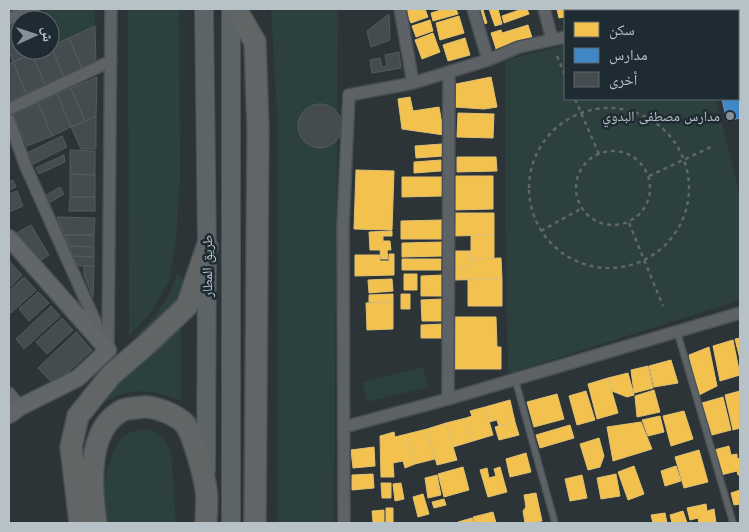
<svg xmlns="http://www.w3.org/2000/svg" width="749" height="532" font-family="Jost,'Noto Naskh Arabic',sans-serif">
<rect width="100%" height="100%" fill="#2c3438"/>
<!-- green -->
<path fill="#2c403d" d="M 51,9 L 95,9 L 95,26 L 51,46 L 50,20 L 39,20 L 37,15 Z
M 128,9 L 179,9 L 180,178 L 176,241 L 169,282 L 151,312 L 129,336 Z
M 271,9 L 338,9 L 334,523 L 278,523 L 278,128 Z
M 565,45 L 565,99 L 716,99 L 740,197 L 740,300 L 508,374 L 505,202 L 505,60 Z
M 177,274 L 184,281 L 185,292 L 180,304 L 138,339 L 136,336 C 155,317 169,301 177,274 Z
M 181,319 L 181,401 C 149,388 129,387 99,405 L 113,386 Z
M 423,367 L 428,387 L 367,402 L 362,382 Z
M 148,429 C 160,434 165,439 171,450 L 176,523 L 108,523 C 107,515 104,505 104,496 C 104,479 111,446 126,435 C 133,430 140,430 148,429 Z"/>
<!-- homes -->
<path fill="#f2c14e" stroke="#e0c173" d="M 414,9 L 425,9 L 428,17 L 411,23 L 406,11 Z
M 444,9 L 456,9 L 458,14 L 433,21 L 431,13 Z
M 489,9 L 498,9 L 502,24 L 495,26 Z
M 522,9 L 527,9 L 529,14 L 504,23 L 502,16 Z
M 557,9 L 567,9 L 568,11 L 565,11 L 565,17 L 559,18 Z
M 613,9 L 647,9 L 648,11 L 613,11 Z
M 483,10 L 487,23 L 481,25 L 477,12 Z
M 459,16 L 464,33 L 440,40 L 436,23 Z
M 430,20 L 433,31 L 416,37 L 412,26 Z
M 528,25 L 533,41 L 497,52 L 491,33 L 501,30 L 502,33 Z
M 433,33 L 440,52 L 422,59 L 415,40 Z
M 465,38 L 470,55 L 448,61 L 443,45 Z
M 491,77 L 497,107 L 484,109 L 454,107 L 456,84 Z
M 410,97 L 413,111 L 439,107 L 444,135 L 402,129 L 398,99 Z
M 458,113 L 494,114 L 493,138 L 457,137 Z
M 442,144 L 443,156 L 416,158 L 415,146 Z
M 457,157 L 496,157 L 497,171 L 457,172 Z
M 441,160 L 441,171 L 414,173 L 414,162 Z
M 356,170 L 394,171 L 392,230 L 354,229 Z
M 452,176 L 493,176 L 493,209 L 453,210 Z
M 402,177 L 442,177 L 442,196 L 402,197 Z
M 453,213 L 494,213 L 494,235 L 453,236 Z
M 442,220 L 443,239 L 401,239 L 401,221 Z
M 392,231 L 392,236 L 383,236 L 383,241 L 390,241 L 391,250 L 387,250 L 388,259 L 381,259 L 380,250 L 370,250 L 369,232 Z
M 494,235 L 494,258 L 471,259 L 471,236 Z
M 443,242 L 443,256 L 402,257 L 402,243 Z
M 453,251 L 471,251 L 471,267 L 453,267 Z
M 389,254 L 394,254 L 394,275 L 355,276 L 355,255 L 380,255 L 380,261 L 389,261 Z
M 501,258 L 502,279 L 454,280 L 453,267 L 471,267 L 471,259 Z
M 402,259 L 441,259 L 441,270 L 402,270 Z
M 404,274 L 417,274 L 417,290 L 404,290 Z
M 443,275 L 443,296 L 421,296 L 421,276 Z
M 392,279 L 393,291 L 369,293 L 368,280 Z
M 468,279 L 502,279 L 502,306 L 468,306 Z
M 393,294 L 393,302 L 369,302 L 369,295 Z
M 401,294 L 410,294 L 410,309 L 401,309 Z
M 443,299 L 443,321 L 422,321 L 421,300 Z
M 393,302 L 393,329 L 367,330 L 366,303 Z
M 453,317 L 496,317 L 497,347 L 501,347 L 501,369 L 454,369 Z
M 444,324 L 444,338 L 421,338 L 421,325 Z
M 740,338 L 740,359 L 735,339 Z
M 733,340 L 740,375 L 720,381 L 713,346 Z
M 709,347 L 717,386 L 697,396 L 689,355 Z
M 671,360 L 678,383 L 654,387 L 649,366 Z
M 648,366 L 653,388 L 634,393 L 631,370 Z
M 628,373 L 634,395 L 627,397 L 612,391 L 608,378 Z
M 608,378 L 618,413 L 597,419 L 588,384 Z
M 654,390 L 660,412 L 637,417 L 635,396 Z
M 586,391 L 595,420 L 577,425 L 569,396 Z
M 740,391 L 740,428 L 733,430 L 725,395 Z
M 557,394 L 564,419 L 534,427 L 527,402 Z
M 723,397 L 731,430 L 712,435 L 702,403 Z
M 510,400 L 515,422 L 499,427 L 497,420 L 489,422 L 485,407 Z
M 485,407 L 493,435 L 473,441 L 466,418 L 472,416 L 470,411 Z
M 684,411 L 693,439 L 671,446 L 663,416 Z
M 660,416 L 664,432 L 648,436 L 642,420 Z
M 466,418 L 473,441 L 453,447 L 446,423 Z
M 515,422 L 519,435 L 499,440 L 495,427 Z
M 641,422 L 652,449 L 613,461 L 607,427 Z
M 446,423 L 457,460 L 437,465 L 427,429 Z
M 570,425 L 574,438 L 540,448 L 536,435 Z
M 427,429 L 435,459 L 415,464 L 407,434 Z
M 394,432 L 395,437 L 407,434 L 415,464 L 405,468 L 403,461 L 393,463 L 394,477 L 381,477 L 380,436 Z
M 599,438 L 604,456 L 600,467 L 588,470 L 580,444 Z
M 729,446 L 731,455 L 737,454 L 737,458 L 740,459 L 740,475 L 738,475 L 737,471 L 721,475 L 714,450 Z
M 374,447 L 375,466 L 353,468 L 351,450 Z
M 699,450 L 708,482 L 684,488 L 675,457 Z
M 526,453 L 531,472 L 510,477 L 506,459 Z
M 634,466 L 644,494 L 628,500 L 618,472 Z
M 676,466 L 681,481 L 665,486 L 661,471 Z
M 463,467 L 469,490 L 444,497 L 438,474 Z
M 500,467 L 507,492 L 488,497 L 480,470 L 487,468 L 489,478 L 496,476 L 494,469 Z
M 373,474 L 374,488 L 352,490 L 352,475 Z
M 616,474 L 620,496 L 601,499 L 597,478 Z
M 437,475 L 441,495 L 428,498 L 425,478 Z
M 582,475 L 587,498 L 570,501 L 565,479 Z
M 381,483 L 391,483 L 391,498 L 382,498 Z
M 401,483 L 404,499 L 395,501 L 393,484 Z
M 740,490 L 740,504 L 734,505 L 731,493 Z
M 536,493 L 542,521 L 525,523 L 523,511 L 526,507 L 524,495 Z
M 423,494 L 429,514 L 418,517 L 413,497 Z
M 444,499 L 446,505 L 434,508 L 432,502 Z
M 706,504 L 707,511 L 714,509 L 716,523 L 699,523 L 698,518 L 690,520 L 687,508 Z
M 386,508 L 393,508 L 393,523 L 386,523 Z
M 384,510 L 384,522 L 373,522 L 372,511 Z
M 683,511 L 687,523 L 672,523 L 670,515 Z
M 493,512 L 496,523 L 475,523 L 473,517 Z
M 665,513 L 667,523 L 653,523 L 651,515 Z
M 472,518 L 474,523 L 458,523 L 458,522 Z"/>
<!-- schools -->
<path fill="#3f88c5" stroke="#6399c6" d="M 740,30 L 740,47 L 738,48 L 738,31 Z
M 738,72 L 740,83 L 740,118 L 727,121 L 722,99 L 738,99 Z"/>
<!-- building -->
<path fill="#454c4f" stroke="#545b5f" d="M 389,14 L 390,40 L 371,47 L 367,31 Z
M 19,23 L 20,26 L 20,50 L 30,50 L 32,54 L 13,62 L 9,51 L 9,27 Z
M 95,26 L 96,63 L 82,68 L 69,38 Z
M 69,38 L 82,68 L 64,77 L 51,46 Z
M 51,46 L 64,77 L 45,85 L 32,54 L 41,50 L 50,50 Z
M 399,52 L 401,68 L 372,73 L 370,60 L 380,58 L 382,67 L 387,66 L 385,55 Z
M 32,54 L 45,85 L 26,93 L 13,62 Z
M 13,62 L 26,93 L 9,101 L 9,64 Z
M 97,77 L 96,116 L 85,121 L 71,88 Z
M 71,88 L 85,121 L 71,127 L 57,94 Z
M 57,94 L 71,127 L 52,136 L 38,103 Z
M 38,103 L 52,136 L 27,146 L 13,114 Z
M298 126a22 22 0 1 1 44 0a22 22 0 1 1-44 0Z
M 96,116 L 96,149 L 81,149 L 71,127 Z
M 62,136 L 67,147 L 29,166 L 27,153 Z
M 70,150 L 95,151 L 95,175 L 70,174 Z
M 64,155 L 65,162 L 39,174 L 36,168 Z
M 70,174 L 95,175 L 95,197 L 70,197 Z
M 13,180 L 16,187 L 9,190 L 9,182 Z
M 60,187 L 64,194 L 49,203 L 45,196 Z
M 17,191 L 23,206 L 9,212 L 9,194 Z
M 70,197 L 95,197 L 95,211 L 69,211 Z
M 57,217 L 95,218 L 94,235 L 64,235 Z
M 31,225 L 49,255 L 33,265 L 15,234 Z
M 64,235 L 94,235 L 94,247 L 69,246 Z
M 69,246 L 94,247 L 94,257 L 73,256 Z
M 73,256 L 94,257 L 94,266 L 76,266 Z
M 9,261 L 22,275 L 9,288 Z
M 84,266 L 94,266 L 93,297 L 84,275 Z
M 24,277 L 36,290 L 11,313 L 9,310 L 9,291 Z
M 38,292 L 49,303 L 29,321 L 19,309 Z
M 51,306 L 60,316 L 24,349 L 16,339 Z
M 62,318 L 73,330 L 47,354 L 36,342 Z
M 76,332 L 92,350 L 54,385 L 38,368 Z"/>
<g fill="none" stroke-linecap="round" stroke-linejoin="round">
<!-- lane casing -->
<g stroke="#4a4f53" stroke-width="8">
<path id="lane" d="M 677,331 L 733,523
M 515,379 L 555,523"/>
</g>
<!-- street casing -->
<g stroke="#4a4f53" stroke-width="14">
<path id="street" d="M 400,9 L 413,83
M 473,9 L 488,60
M 544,9 L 552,39
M 607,9 L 608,11
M 674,11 L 683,9
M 9,19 L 33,9
M 9,109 L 111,61
M 9,120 L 26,167 L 103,339
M 108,350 L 111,9
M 9,393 L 20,407
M 448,399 L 449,72
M 344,427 L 448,399 L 740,313
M 344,523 L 343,225 L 349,95 L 413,83 L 488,60 L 519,47 L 565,37"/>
</g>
<!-- secondary casing -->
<g stroke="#4a4f53" stroke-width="19">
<path id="secondary" d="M 9,238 L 108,350 L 78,378 L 20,407 L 9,415"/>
</g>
<!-- primary casing -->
<g stroke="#495055" stroke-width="20">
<path id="primary" d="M 204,9 L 207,247 L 206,471
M 231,523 L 231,9"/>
</g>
<!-- highway casing -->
<g stroke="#484f53" stroke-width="24">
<path id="highway" d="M 236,9 L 255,42 L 258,130 L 255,523
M 80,523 L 71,447 L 78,416 L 111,375 L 147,344 L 187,306 L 207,247
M 96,523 C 91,489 86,431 121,411 C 126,408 137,408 143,407 C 155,406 177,415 185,424 C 193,434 204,475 206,489 C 208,500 206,512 206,523"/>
</g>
<!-- path -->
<path stroke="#60666a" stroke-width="2.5" stroke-dasharray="4 4" stroke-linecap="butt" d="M 557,56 L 565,75
M 575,99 L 599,154
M529 188a80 80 0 1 1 160 0a80 80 0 1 1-160 0Z
M576 188a37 37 0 1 1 74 0a37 37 0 1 1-74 0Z
M 649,176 L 713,146
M 629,223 L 663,306
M 541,231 L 582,208"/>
<!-- lane -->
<use href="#lane" stroke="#5c6266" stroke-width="5.5"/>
<!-- street -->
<use href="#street" stroke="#5c6266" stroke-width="11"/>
<!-- secondary -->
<use href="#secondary" stroke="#60666a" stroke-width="16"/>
<!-- primary -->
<use href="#primary" stroke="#5d6468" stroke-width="18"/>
<!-- highway -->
<use href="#highway" stroke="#616566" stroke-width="21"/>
</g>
<!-- markers -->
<circle fill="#869096" stroke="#1f2b32" stroke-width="2" cx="730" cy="116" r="5"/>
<g text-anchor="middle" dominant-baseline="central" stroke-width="5" stroke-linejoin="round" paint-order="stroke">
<!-- poi labels -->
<g font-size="14" fill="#b7c1c8" stroke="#1f2b32" text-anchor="end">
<text x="720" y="116">مدارس مصطفى البدوي</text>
</g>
<!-- street labels -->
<g font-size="14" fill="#b7c1c8" stroke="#1f2b32">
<text transform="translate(207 266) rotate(-90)">طريق المطار</text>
</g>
</g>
<!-- border -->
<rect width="749" height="532" fill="none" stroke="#b7c1c8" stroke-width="20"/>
<!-- legend -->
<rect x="564" y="10" width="175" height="90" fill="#1f2b32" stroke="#5c676e"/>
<rect x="574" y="22" width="25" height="15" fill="#f2c14e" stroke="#5c676e"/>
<text x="609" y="35" font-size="15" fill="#b7c1c8">سكن</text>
<rect x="574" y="48" width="25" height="15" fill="#3f88c5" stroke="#5c676e"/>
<text x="609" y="60" font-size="15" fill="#b7c1c8">مدارس</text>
<rect x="574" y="72" width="25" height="15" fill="#454c4f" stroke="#5c676e"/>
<text x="609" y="85" font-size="15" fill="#b7c1c8">أخرى</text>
<!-- north arrow -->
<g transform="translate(35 35) rotate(87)"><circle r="24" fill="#1f2b32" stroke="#5c676e"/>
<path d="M0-4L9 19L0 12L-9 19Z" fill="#869096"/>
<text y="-8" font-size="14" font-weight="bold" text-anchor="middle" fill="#b7c1c8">ش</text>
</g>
</svg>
